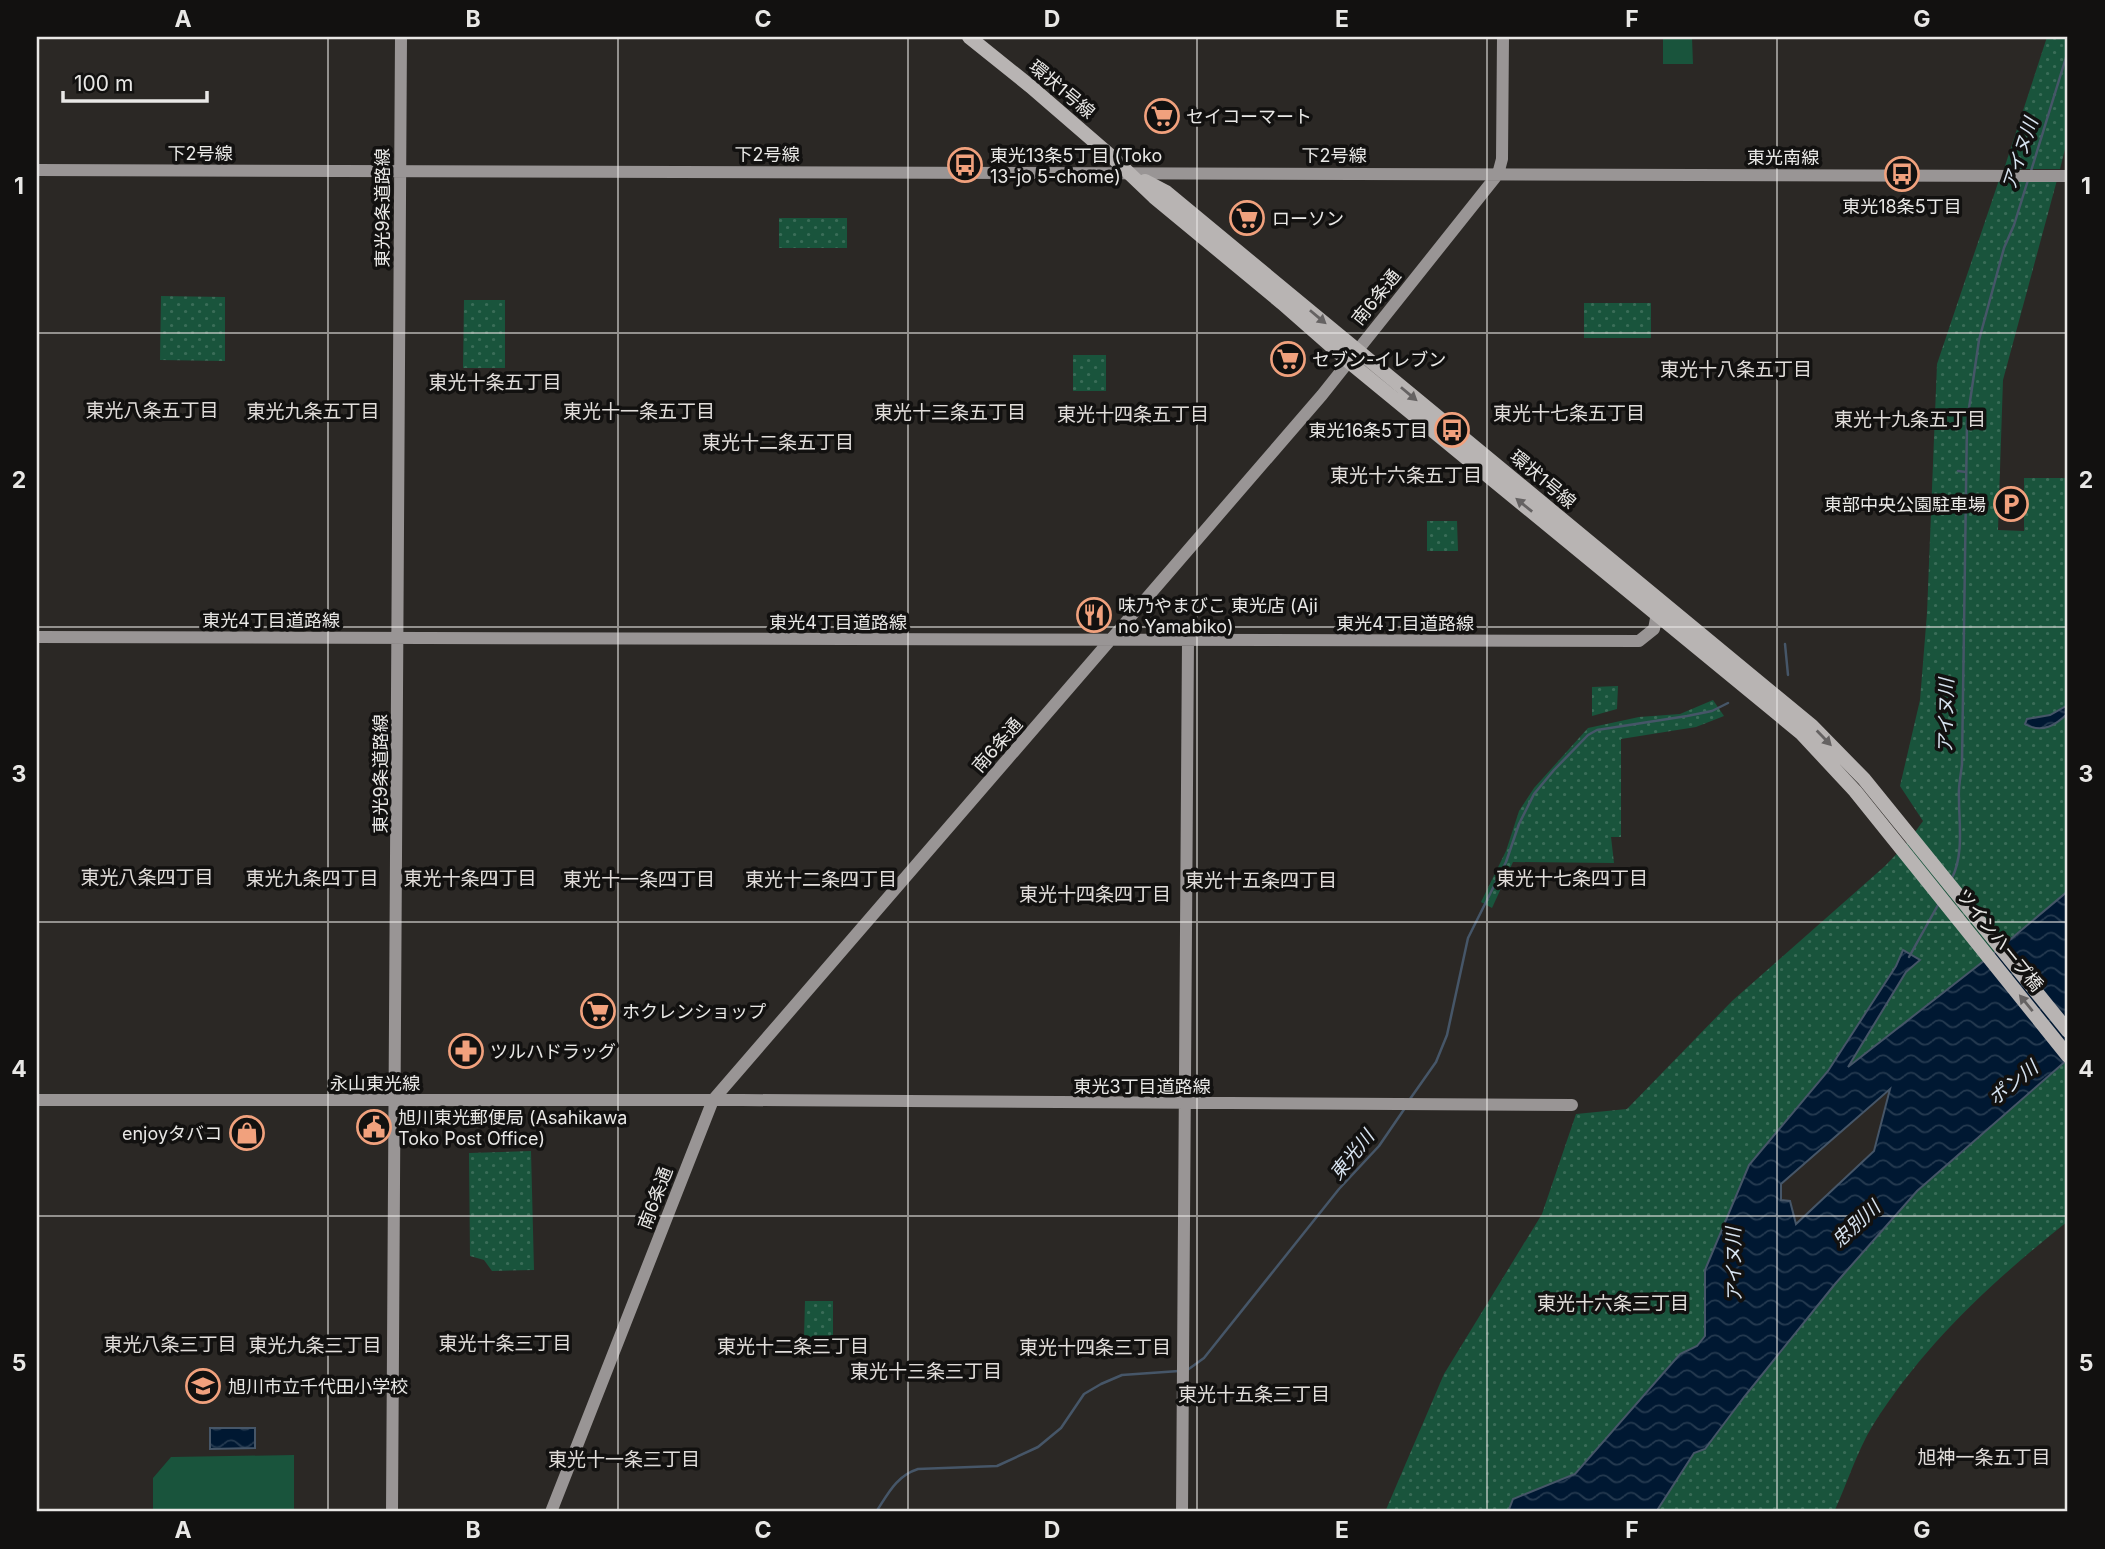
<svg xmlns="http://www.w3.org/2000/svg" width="2105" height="1549" font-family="Inter,'Noto Sans JP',sans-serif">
<defs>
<pattern id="grass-dots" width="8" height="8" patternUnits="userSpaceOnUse" patternTransform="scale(1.75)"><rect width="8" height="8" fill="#19543c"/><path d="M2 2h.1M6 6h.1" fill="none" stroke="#3a6d58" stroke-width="1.8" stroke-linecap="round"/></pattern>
<pattern id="water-waves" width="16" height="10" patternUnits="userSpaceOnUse" patternTransform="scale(1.75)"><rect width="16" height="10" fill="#001832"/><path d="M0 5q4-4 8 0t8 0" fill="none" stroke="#253a50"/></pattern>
</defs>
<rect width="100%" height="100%" fill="#2b2825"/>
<!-- grass -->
<path fill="url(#grass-dots)" d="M 2047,37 L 2068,37 L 2068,137 L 2060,169 L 2004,169 Z
M 1999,180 L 2057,180 L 2003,380 L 1998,530 L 2024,531 L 2024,478 L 2068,478 L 2068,891 L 1994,953 L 1846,1068 L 1828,1072 L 1749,1165 L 1705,1270 L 1705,1336 L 1697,1346 L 1680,1354 L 1575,1474 L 1513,1499 L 1508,1512 L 1385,1512 L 1444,1374 L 1542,1214 L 1576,1114 L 1627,1109 L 1732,1001 L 1885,866 L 1907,843 L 1923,821 L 1900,786 L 1920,700 L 1927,613 L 1937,364 Z
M 779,218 L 847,218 L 847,248 L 779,248 Z
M 161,296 L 225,297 L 225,361 L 160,360 Z
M 464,300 L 505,300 L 505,368 L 463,368 Z
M 1584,303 L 1651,303 L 1651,338 L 1584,338 Z
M 1073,355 L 1106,355 L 1106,391 L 1073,391 Z
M 1427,521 L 1457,521 L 1458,551 L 1427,551 Z
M 1618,686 L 1617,709 L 1592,716 L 1592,687 Z
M 1713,700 L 1724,716 L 1696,727 L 1621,739 L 1621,837 L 1611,837 L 1614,863 L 1513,862 L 1492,908 L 1481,902 L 1506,851 L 1519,811 L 1534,788 L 1588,728 L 1639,717 L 1680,714 Z
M 2068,1059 L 2068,1221 C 1993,1281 1925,1343 1873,1425 C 1857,1451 1847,1484 1834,1512 L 1656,1512 L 1694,1453 L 1705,1449 L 1744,1397 L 1835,1284 L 1917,1191 Z
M 531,1151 L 534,1270 L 492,1271 L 484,1260 L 470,1256 L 469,1153 Z
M 805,1301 L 833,1301 L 833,1340 L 808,1343 L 804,1337 Z"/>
<!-- pitch -->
<path fill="#19543c" d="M 1663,37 L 1692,37 L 1693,64 L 1663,64 Z
M 294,1455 L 294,1512 L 153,1512 L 153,1478 L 171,1457 Z"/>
<!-- water -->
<path fill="url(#water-waves)" stroke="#465668" stroke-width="2" fill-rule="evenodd" d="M 2068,705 L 2068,713 C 2056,725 2042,734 2025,724 L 2027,719 L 2050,715 Z
M 2068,891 L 2068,1059 L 1917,1191 L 1835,1284 L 1744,1397 L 1705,1449 L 1694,1453 L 1656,1512 L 1508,1512 L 1513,1499 L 1575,1474 L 1680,1354 L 1697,1346 L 1705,1336 L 1705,1270 L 1749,1165 L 1828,1071 L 1896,966 L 1903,950 L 1920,960 L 1906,972 L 1848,1067 L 1994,953 ZM 1890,1089 L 1874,1151 L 1796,1224 L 1790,1201 L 1781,1200 L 1781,1184 Z
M 210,1428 L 255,1428 L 255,1448 L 210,1449 Z"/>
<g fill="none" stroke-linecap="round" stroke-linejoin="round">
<!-- stream -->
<path stroke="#465668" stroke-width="2.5" d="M 2031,171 L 2068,51
M 1958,471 L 1966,472
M 1785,644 L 1788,675
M 1952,878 C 1964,854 1959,824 1959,798 C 1958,787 1961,775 1962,764 L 1967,422 L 1979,340 L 2004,248 L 2014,225 L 2028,180
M 1909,957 L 1938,905
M 1410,1099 L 1436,1062 L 1447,1035 L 1468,938 L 1506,862 L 1519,824 L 1534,794 L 1554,770 L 1588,735 L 1597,730 L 1687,716 L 1712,711 L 1728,703
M 1186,1371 L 1204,1358 L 1339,1189 L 1379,1146 L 1405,1108
M 876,1512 C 888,1494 896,1476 918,1469 L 997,1466 L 1038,1447 L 1061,1428 L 1084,1394 L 1101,1384 L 1122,1375 L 1179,1371"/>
<!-- secondary -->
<path stroke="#999595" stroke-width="12" d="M 37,170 L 2068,176
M 37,637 L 1639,641 L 1654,629 L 1657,613
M 37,1100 L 742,1100 L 1572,1105
M 392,1512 L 401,37
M 551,1512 L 713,1100 L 1322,395 L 1498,174 L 1502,159 L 1503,37
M 1182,1512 L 1188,640"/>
<!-- primary -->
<path stroke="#b8b4b3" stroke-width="14" d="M 969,37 L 1030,86 L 1111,156 L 1154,197 L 1282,303 L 1348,361 L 1801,733 L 1855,791 L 2068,1056
M 1145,181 L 1166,192 L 1812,726 L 1864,779 L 2068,1031"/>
</g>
<!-- one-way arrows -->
<defs><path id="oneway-solid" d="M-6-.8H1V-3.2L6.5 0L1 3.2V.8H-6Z" transform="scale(1.75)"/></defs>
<g fill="#656262">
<use href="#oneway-solid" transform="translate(1318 317) rotate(40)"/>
<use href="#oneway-solid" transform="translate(1409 394) rotate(40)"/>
<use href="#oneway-solid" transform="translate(1524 505) rotate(-141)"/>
<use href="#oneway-solid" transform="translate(1824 738) rotate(46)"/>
<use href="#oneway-solid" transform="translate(2026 1003) rotate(-129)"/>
</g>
<!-- grid -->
<path fill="none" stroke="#e9e8e6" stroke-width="2" stroke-opacity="0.55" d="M 328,37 L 328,1512M 618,37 L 618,1512M 908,37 L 908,1512M 1197,37 L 1197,1512M 1487,37 L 1487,1512M 1777,37 L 1777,1512M 37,333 L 2068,333M 37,627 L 2068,627M 37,922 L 2068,922M 37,1216 L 2068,1216"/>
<!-- icons -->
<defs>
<g id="supermarket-ring" transform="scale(1.75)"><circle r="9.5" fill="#121110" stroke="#f1a17d" stroke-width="1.5"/><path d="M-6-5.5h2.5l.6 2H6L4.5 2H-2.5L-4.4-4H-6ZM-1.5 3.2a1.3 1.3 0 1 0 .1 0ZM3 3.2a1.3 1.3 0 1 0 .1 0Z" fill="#f1a17d"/></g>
<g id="bus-ring" transform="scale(1.75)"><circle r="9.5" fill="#121110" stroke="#f1a17d" stroke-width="1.5"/><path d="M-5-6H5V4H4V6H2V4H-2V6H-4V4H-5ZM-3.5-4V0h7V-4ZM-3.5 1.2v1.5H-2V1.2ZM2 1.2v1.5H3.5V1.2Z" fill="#f1a17d"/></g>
<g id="parking-ring" transform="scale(1.75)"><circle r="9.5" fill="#121110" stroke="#f1a17d" stroke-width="1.5"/><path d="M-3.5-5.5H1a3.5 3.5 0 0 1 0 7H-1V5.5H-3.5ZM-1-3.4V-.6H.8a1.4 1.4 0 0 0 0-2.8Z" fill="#f1a17d"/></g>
<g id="restaurant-ring" transform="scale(1.75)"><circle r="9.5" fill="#121110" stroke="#f1a17d" stroke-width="1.5"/><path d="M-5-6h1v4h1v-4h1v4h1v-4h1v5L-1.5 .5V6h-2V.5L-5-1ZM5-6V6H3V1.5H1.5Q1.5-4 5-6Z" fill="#f1a17d"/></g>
<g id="pharmacy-ring" transform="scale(1.75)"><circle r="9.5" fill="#121110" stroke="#f1a17d" stroke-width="1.5"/><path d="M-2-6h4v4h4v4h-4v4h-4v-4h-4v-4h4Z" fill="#f1a17d"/></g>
<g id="civic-ring" transform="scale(1.75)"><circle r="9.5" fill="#121110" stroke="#f1a17d" stroke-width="1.5"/><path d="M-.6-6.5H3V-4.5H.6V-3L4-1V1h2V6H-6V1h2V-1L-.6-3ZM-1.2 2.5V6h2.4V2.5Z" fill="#f1a17d"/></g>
<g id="shop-ring" transform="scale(1.75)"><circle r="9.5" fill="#121110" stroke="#f1a17d" stroke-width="1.5"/><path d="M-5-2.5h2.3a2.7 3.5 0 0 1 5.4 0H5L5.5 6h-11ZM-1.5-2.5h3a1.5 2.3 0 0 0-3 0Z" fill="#f1a17d"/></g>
<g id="school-ring" transform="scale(1.75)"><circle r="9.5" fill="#121110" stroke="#f1a17d" stroke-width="1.5"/><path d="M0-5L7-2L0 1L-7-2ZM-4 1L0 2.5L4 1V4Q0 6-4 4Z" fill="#f1a17d"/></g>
</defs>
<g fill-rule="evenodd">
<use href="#supermarket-ring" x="1162" y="116"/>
<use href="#bus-ring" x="965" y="165"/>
<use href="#bus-ring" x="1902" y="174"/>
<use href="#supermarket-ring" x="1247" y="218"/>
<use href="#supermarket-ring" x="1288" y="359"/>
<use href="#bus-ring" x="1452" y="430"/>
<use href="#parking-ring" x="2011" y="504"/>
<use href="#restaurant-ring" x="1094" y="615"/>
<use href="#supermarket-ring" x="598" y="1011"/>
<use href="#pharmacy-ring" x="466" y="1051"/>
<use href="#civic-ring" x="374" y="1127"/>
<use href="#shop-ring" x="247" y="1133"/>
<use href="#school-ring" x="203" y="1386"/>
</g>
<g text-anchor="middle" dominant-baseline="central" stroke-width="7" stroke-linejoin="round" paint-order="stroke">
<!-- street labels -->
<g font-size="18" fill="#e9e8e6" stroke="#121110">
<text transform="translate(1062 89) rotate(40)">環状1号線</text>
<text x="200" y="153">下2号線</text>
<text x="767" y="154">下2号線</text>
<text x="1334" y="155">下2号線</text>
<text x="1783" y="157">東光南線</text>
<text transform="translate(382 208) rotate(-90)">東光9条道路線</text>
<text transform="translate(1376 297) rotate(-51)">南6条通</text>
<text transform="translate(1543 479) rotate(40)">環状1号線</text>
<text x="271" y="620">東光4丁目道路線</text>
<text x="838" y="622">東光4丁目道路線</text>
<text x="1405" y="623">東光4丁目道路線</text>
<text transform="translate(997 745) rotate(-49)">南6条通</text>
<text transform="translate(380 774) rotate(-90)">東光9条道路線</text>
<text transform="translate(2000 940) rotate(51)">ツインハープ橋</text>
<text x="375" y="1083">永山東光線</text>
<text x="1142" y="1086">東光3丁目道路線</text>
<text transform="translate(655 1198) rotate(-69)">南6条通</text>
</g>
<!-- poi labels -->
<g font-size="18" fill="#e9e8e6" stroke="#121110" text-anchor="start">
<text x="1186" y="116">セイコーマート</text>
<text x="990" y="155">東光13条5丁目 (Toko<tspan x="990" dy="21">13-jo 5-chome)</tspan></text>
<text x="1902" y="206" text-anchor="middle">東光18条5丁目</text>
<text x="1272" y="218">ローソン</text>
<text x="1312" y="359">セブン-イレブン</text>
<text x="1428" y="430" text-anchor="end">東光16条5丁目</text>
<text x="1986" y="504" text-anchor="end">東部中央公園駐車場</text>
<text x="1118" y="605">味乃やまびこ 東光店 (Aji<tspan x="1118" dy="21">no Yamabiko)</tspan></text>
<text x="622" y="1011">ホクレンショップ</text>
<text x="490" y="1051">ツルハドラッグ</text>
<text x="398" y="1117">旭川東光郵便局 (Asahikawa<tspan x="398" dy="21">Toko Post Office)</tspan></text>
<text x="222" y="1133" text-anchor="end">enjoyタバコ</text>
<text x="228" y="1386">旭川市立千代田小学校</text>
</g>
<!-- water labels -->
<g font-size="19" font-style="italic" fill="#d8e4f1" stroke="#121110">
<text transform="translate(2020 154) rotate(-72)">アイヌ川</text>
<text transform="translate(1946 716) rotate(-89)">アイヌ川</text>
<text transform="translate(2013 1083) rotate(-39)">ポン川</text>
<text transform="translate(1352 1155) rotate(-51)">東光川</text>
<text transform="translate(1856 1224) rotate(-43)">忠別川</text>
<text transform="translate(1734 1265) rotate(-91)">アイヌ川</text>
</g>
<!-- neighbourhood labels -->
<g font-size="19" fill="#e1ddda" stroke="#121110">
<text x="1736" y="369">東光十八条五丁目</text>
<text x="495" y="382">東光十条五丁目</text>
<text x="152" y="410">東光八条五丁目</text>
<text x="313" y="411">東光九条五丁目</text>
<text x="639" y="411">東光十一条五丁目</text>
<text x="950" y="412">東光十三条五丁目</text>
<text x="1569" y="413">東光十七条五丁目</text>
<text x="1133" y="414">東光十四条五丁目</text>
<text x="1910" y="419">東光十九条五丁目</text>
<text x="778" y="442">東光十二条五丁目</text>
<text x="1406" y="475">東光十六条五丁目</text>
<text x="147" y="877">東光八条四丁目</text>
<text x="312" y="878">東光九条四丁目</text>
<text x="470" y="878">東光十条四丁目</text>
<text x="1572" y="878">東光十七条四丁目</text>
<text x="639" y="879">東光十一条四丁目</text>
<text x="821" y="879">東光十二条四丁目</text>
<text x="1261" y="880">東光十五条四丁目</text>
<text x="1095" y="894">東光十四条四丁目</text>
<text x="1613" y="1303">東光十六条三丁目</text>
<text x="505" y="1343">東光十条三丁目</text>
<text x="170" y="1344">東光八条三丁目</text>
<text x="315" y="1345">東光九条三丁目</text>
<text x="793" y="1346">東光十二条三丁目</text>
<text x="1095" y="1347">東光十四条三丁目</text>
<text x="926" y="1371">東光十三条三丁目</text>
<text x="1254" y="1394">東光十五条三丁目</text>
<text x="1984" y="1457">旭神一条五丁目</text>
<text x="624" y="1459">東光十一条三丁目</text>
</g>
</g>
<!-- border -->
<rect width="2105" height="1549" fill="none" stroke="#121110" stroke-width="77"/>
<!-- scale -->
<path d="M63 91v10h144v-10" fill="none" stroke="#e9e8e6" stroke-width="3.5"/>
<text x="74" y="91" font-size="21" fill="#e9e8e6" stroke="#121110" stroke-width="5" paint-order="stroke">100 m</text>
<rect x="38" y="38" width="2028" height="1472" fill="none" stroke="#e9e8e6" stroke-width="2.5"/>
<g font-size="23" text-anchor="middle" font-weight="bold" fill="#e9e8e6">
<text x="183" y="27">A</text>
<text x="473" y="27">B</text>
<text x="763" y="27">C</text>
<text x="1052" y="27">D</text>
<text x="1342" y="27">E</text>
<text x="1632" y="27">F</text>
<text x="1922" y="27">G</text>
<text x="19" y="194">1</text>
<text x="2086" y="194">1</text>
<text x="19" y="488">2</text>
<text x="2086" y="488">2</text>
<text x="19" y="782">3</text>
<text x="2086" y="782">3</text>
<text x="19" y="1077">4</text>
<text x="2086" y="1077">4</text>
<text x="19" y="1371">5</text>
<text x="2086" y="1371">5</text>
<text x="183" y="1538">A</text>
<text x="473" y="1538">B</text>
<text x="763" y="1538">C</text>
<text x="1052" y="1538">D</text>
<text x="1342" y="1538">E</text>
<text x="1632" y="1538">F</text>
<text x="1922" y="1538">G</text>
</g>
</svg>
